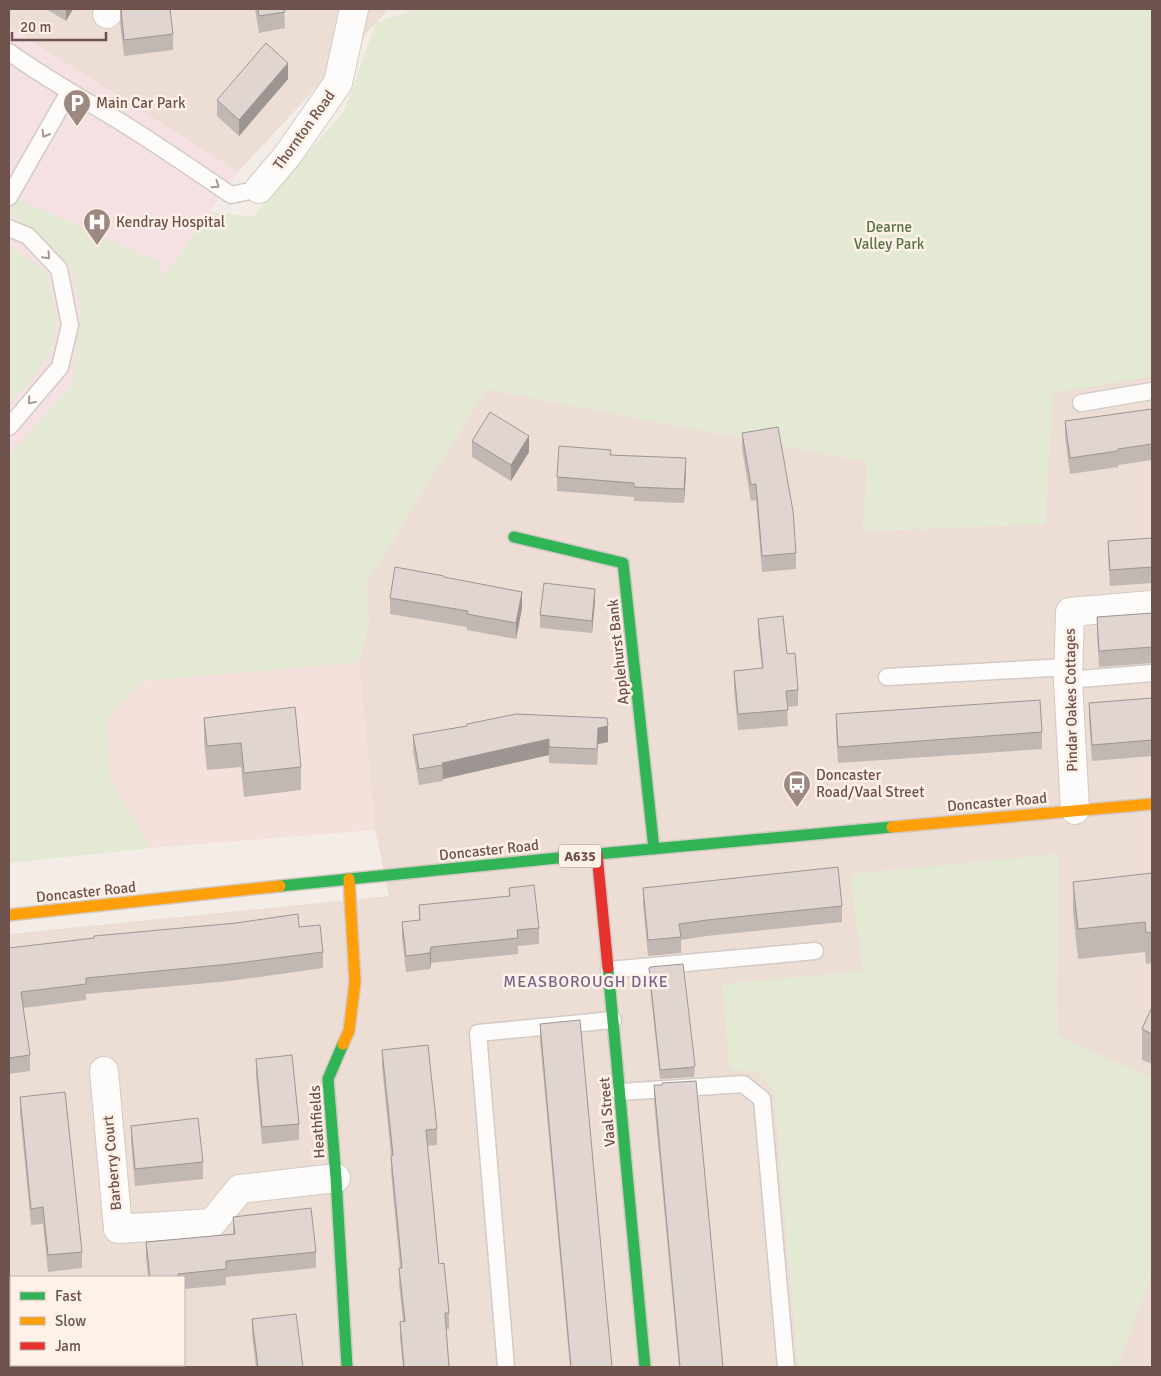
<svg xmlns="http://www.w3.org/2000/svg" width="1161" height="1376" font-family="Signika,sans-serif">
<rect width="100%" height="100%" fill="#f4ede7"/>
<!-- residential -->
<path fill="#edded5" d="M 9,9 L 389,9 L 238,172 L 9,27 Z
M 1152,376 L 1152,1367 L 28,1367 L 28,1365 L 184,1365 L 184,1277 L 11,1277 L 11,1340 L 9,1341 L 9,934 L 389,896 L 375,830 L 359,662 L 369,624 L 366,583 L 486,389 L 868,462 L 863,531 L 1045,524 L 1052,393 Z"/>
<!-- commercial -->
<path fill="#f4e1db" d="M 359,662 L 375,830 L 151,848 L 109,779 L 107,718 L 142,681 Z"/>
<!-- medical -->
<path fill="#f5e1e3" d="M 9,27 L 238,172 L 161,280 L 9,456 Z"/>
<!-- green -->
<path fill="#e4e9d3" d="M 416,9 L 1152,9 L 1152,376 L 1053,393 L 1045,524 L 863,531 L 868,462 L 486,389 L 366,583 L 369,624 L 359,662 L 142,681 L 107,718 L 109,779 L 151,848 L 9,863 L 9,456 L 72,384 L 81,308 L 71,267 L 43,237 L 9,214 L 16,198 L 160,262 L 161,280 L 210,212 L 253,217 L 344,111 L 376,23 Z
M 9,245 L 47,272 L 57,317 L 53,346 L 39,370 L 9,406 Z
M 1059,854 L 1057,1000 L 1058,1036 L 1152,1078 L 1152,1275 L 1117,1367 L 798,1367 L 774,1090 L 757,1072 L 730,1070 L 722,984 L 863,971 L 850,874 Z"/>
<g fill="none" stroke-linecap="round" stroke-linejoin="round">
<!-- lane casing -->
<g stroke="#d3cac6" stroke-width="19">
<path id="lane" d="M 9,52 C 43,77 80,97 116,119 C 155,143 193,169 231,195 L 259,189
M 9,197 L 69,92
M 9,228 L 28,236 L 59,269 L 70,325 L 60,367 L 9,427
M 1081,403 L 1152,391
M 887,677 L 1068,667
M 1068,680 L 1152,673
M 609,970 L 815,951
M 620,1092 L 743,1084 L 762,1099 L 786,1367
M 506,1367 L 478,1033 L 613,1020"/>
</g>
<!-- street casing -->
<g stroke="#d3cac6" stroke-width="30">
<path id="street" d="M 107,14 L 110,9
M 259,189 L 287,156 L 338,83 L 354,9
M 1075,810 L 1068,680 L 1070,612 L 1152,605
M 104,1071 L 118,1229 L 212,1223 L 240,1189 L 336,1178"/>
</g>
<!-- fast casing -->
<g stroke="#d3c9c4" stroke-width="14">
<path id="fast" d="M 514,537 L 623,563 L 654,849
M 280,886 L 597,854 L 892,827
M 608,968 L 645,1367
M 343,1044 L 328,1079 L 336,1178 L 347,1367"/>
</g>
<!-- slow casing -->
<g stroke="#d3c9c4" stroke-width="14">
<path id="slow" d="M 892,827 L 1152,804
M 9,915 L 280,886
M 343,1044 L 349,1031 L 355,982 L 349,879"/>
</g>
<!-- jam casing -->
<g stroke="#d3c9c4" stroke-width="14">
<path id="jam" d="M 597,854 L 608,968"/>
</g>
<!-- lane -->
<use href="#lane" stroke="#fdfcfb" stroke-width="16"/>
<!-- street -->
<use href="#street" stroke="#fdfcfb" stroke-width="28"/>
<!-- fast -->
<use href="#fast" stroke="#30b455" stroke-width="11"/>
<!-- slow -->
<use href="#slow" stroke="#ff9f0a" stroke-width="11"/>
<!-- jam -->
<use href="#jam" stroke="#e5322d" stroke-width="11"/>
</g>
<!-- wall -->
<path fill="#c1b7b3" d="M 46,9 L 73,9 L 66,21 Z
M 120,9 L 173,34 L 173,50 L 124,56 L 120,23 Z
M 255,9 L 284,9 L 285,28 L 259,33 Z
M 288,79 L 239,136 L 217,116 L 217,100 Z
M 1152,409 L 1152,460 L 1118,465 L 1118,467 L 1070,474 L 1065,437 L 1065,421 Z
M 742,433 L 796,553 L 796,569 L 762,572 L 756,500 L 751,501 L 742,449 Z
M 472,441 L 529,452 L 511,481 L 472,457 Z
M 611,455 L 686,472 L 684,503 L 634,501 L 634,497 L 557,491 L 557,477 Z
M 1152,538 L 1152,583 L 1110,586 L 1108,557 L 1108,541 Z
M 444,577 L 522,608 L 516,639 L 467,630 L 467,627 L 390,614 L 390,598 Z
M 595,601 L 592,633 L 540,628 L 540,615 Z
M 1152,613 L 1152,663 L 1099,667 L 1097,633 L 1097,617 Z
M 758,619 L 798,690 L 798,706 L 787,707 L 788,726 L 738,730 L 734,687 L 734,671 L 762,668 L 758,635 Z
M 1152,698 L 1152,756 L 1092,761 L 1089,719 L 1089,703 Z
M 836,714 L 1042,732 L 1042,749 L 838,763 L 836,731 Z
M 204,718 L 301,767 L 301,790 L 244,797 L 241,767 L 207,770 L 204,741 Z
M 413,735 L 608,742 L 598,744 L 597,765 L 549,763 L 549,755 L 443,779 L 443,781 L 419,785 L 413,751 Z
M 1152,873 L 1152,963 L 1146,964 L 1145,952 L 1078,959 L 1073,912 L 1073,882 Z
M 509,888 L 539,928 L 539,944 L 518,946 L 518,954 L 431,963 L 430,969 L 406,972 L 402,938 L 402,922 L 419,920 L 419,905 L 509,896 Z
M 643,888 L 842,906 L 842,922 L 707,936 L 681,940 L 681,953 L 648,956 L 643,904 Z
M 299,927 L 323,952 L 323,968 L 230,981 L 86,994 L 86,1000 L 23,1008 L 30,1055 L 30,1071 L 9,1074 L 9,948 Z
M 649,968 L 695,1065 L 694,1077 L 660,1079 L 649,978 Z
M 1152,1007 L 1152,1064 L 1142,1060 L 1142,1029 Z
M 540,1024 L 612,1367 L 570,1367 L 540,1040 Z
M 382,1050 L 437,1129 L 437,1145 L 427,1146 L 439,1264 L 449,1313 L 449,1329 L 446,1329 L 449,1367 L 403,1367 L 400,1338 L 400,1322 L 403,1321 L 399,1284 L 399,1268 L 400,1268 L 391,1172 L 391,1156 L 382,1066 Z
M 256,1059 L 299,1124 L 299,1140 L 262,1144 L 256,1075 Z
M 654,1085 L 723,1367 L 679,1367 L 654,1101 Z
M 20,1097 L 82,1252 L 82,1268 L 48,1272 L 43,1224 L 31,1225 L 20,1113 Z
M 131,1126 L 203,1162 L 203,1179 L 135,1186 L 131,1142 Z
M 233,1217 L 316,1252 L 316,1268 L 226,1277 L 226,1285 L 184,1289 L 184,1277 L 148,1277 L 146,1258 L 146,1242 L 233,1234 Z
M 252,1319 L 303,1367 L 256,1367 L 252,1335 Z
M 39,1365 L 160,1365 L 140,1367 L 39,1367 Z"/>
<!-- shaded-wall -->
<path fill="#9d9592" d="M 66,9 L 73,9 L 66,21 Z
M 288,63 L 288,79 L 239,136 L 239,120 Z
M 529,436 L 529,452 L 511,481 L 511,465 Z
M 686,458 L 686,472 L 684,503 L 684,489 Z
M 595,589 L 595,601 L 592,633 L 592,621 Z
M 522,592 L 522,608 L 516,639 L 516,623 Z
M 608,726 L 608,742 L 598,744 L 597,765 L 598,728 Z
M 549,739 L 549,755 L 443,779 L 442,763 Z
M 431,947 L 431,963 L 430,969 L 430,953 Z"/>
<!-- building -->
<path fill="#e0d5d0" stroke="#9d9592" d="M 121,9 L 170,9 L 173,34 L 124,40 Z
M 258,9 L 284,9 L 285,12 L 259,16 Z
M 266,43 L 288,63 L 239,120 L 217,100 Z
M 1152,409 L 1152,444 L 1118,449 L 1118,451 L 1070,458 L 1065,421 Z
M 490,412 L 529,436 L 511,465 L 472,441 Z
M 778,427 L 793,511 L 796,553 L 762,556 L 756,484 L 751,485 L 742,433 Z
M 559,446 L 611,450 L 610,455 L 686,458 L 684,489 L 634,487 L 634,483 L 557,477 Z
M 1152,538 L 1152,567 L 1110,570 L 1108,541 Z
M 395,567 L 444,576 L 444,577 L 522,592 L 516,623 L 467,614 L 468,611 L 390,598 Z
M 544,583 L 595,589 L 592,621 L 540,615 Z
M 1152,613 L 1152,647 L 1099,651 L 1097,617 Z
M 783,616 L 787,654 L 795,653 L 798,690 L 786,691 L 788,710 L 738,714 L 734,671 L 763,668 L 758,619 Z
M 1152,698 L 1152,740 L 1092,745 L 1089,703 Z
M 1040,700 L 1042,732 L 838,747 L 836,714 Z
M 295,707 L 301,767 L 244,773 L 241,743 L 207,746 L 204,718 Z
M 516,714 L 607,718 L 608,726 L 598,728 L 597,749 L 549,747 L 549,739 L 442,763 L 443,765 L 419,769 L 413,735 L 467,726 L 467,724 Z
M 838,867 L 842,906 L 707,920 L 679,924 L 681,937 L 648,940 L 643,888 Z
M 1152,873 L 1152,932 L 1146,933 L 1145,922 L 1078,929 L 1073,882 Z
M 534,885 L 539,928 L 517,930 L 518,938 L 431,947 L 430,953 L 406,956 L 402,922 L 420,920 L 419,905 L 510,896 L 509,888 Z
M 298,914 L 299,927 L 320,925 L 323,952 L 230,964 L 86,978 L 86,984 L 21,992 L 30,1055 L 9,1058 L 9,948 L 94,938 L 94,936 L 236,923 Z
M 683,964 L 695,1065 L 694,1067 L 660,1070 L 649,968 L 650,968 L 650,967 Z
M 1152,1007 L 1152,1034 L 1142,1029 Z
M 580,1020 L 612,1367 L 571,1367 L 540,1024 Z
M 428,1045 L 437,1129 L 426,1130 L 439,1264 L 444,1263 L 449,1313 L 445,1313 L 449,1367 L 404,1367 L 400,1322 L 405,1321 L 399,1268 L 402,1268 L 391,1156 L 393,1155 L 382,1050 Z
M 292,1055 L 299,1124 L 262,1127 L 256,1059 Z
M 696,1081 L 723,1367 L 680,1367 L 654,1085 L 662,1085 L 662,1083 Z
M 65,1092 L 82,1252 L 48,1255 L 43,1207 L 31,1209 L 20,1097 Z
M 198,1118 L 203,1162 L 135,1169 L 131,1126 Z
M 311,1208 L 316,1252 L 226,1261 L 226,1269 L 178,1274 L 178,1277 L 150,1277 L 146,1242 L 235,1234 L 233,1217 Z
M 296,1314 L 303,1367 L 258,1367 L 252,1319 Z"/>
<!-- one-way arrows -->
<defs><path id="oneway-chevron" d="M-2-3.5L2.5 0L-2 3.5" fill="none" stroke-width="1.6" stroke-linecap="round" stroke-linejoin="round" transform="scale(1.25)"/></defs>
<g stroke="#a79692">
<use href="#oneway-chevron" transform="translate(45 134) rotate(120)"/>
<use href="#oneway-chevron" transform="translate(216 185) rotate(35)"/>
<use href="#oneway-chevron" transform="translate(47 256) rotate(47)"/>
<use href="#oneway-chevron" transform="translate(31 401) rotate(130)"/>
</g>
<!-- icons -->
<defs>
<g id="parking-pin" transform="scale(1.4375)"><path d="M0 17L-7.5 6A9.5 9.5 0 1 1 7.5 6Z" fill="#9d8882" stroke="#fdf1e8"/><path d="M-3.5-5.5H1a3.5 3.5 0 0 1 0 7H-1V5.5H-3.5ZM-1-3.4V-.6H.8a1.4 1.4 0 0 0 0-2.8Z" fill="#fff"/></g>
<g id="hospital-pin" transform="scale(1.4375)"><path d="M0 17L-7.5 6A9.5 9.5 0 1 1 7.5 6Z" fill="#9d8882" stroke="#fdf1e8"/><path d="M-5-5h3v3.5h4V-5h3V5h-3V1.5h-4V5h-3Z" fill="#fff"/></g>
<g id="bus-pin" transform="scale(1.4375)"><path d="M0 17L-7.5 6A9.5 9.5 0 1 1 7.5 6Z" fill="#9d8882" stroke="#fdf1e8"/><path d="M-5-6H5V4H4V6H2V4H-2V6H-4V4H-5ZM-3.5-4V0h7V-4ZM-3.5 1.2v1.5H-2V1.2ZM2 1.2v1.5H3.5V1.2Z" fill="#fff"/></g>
</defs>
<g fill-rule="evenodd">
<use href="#parking-pin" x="77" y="103"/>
<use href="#hospital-pin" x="97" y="222"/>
<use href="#bus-pin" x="797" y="784"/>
</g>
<g text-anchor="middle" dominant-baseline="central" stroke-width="5" stroke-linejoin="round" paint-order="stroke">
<!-- shield labels -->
<rect fill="#fdf1e8" stroke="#99827b" stroke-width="1" x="559" y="844.5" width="42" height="23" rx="4"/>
<g font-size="14" font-weight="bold" fill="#6e524c">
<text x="580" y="856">A635</text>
</g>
<!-- poi labels -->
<g font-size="15" fill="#6e524c" stroke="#fdf1e8" text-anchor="start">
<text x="96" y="103">Main Car Park</text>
<text x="116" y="222">Kendray Hospital</text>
<text x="816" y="775">Doncaster<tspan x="816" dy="17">Road/Vaal Street</tspan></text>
</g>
<!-- street labels -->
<g font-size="15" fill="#6e524c" stroke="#fdf1e8">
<text transform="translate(304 130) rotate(-54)">Thornton Road</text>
<text transform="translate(618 652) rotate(-96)">Applehurst Bank</text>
<text transform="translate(1071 700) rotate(-91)">Pindar Oakes Cottages</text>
<text transform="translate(997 802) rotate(-5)">Doncaster Road</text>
<text transform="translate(489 850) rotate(-6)">Doncaster Road</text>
<text transform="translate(86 892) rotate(-6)">Doncaster Road</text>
<text transform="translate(607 1112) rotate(-95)">Vaal Street</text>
<text transform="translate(317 1122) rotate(-94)">Heathfields</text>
<text transform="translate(112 1163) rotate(-95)">Barberry Court</text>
</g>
<!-- park labels -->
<g font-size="15" fill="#5a7345" stroke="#fdf1e8">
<text x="889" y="227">Dearne<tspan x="889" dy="17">Valley Park</tspan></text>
</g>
<!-- neighbourhood labels -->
<g font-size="16" letter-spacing="1" fill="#77648b" stroke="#fdf1e8">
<text x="586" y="982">MEASBOROUGH DIKE</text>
</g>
</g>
<!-- border -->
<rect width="1161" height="1376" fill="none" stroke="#6e524c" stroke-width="20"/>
<!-- legend -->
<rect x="10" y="1276" width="175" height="90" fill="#fdf1e8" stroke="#c4b1aa"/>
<rect x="20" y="1292" width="25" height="8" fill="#30b455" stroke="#c4b1aa"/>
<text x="55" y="1301" font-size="15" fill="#6e524c">Fast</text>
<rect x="20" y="1317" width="25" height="8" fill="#ff9f0a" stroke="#c4b1aa"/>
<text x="55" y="1326" font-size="15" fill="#6e524c">Slow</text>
<rect x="20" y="1342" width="25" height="8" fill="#e5322d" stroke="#c4b1aa"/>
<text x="55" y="1351" font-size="15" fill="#6e524c">Jam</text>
<!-- scale -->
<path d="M12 32v8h94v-8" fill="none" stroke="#6e524c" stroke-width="2.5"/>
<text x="20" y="32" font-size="15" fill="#6e524c" stroke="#fdf1e8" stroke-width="4" paint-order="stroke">20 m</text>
</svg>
